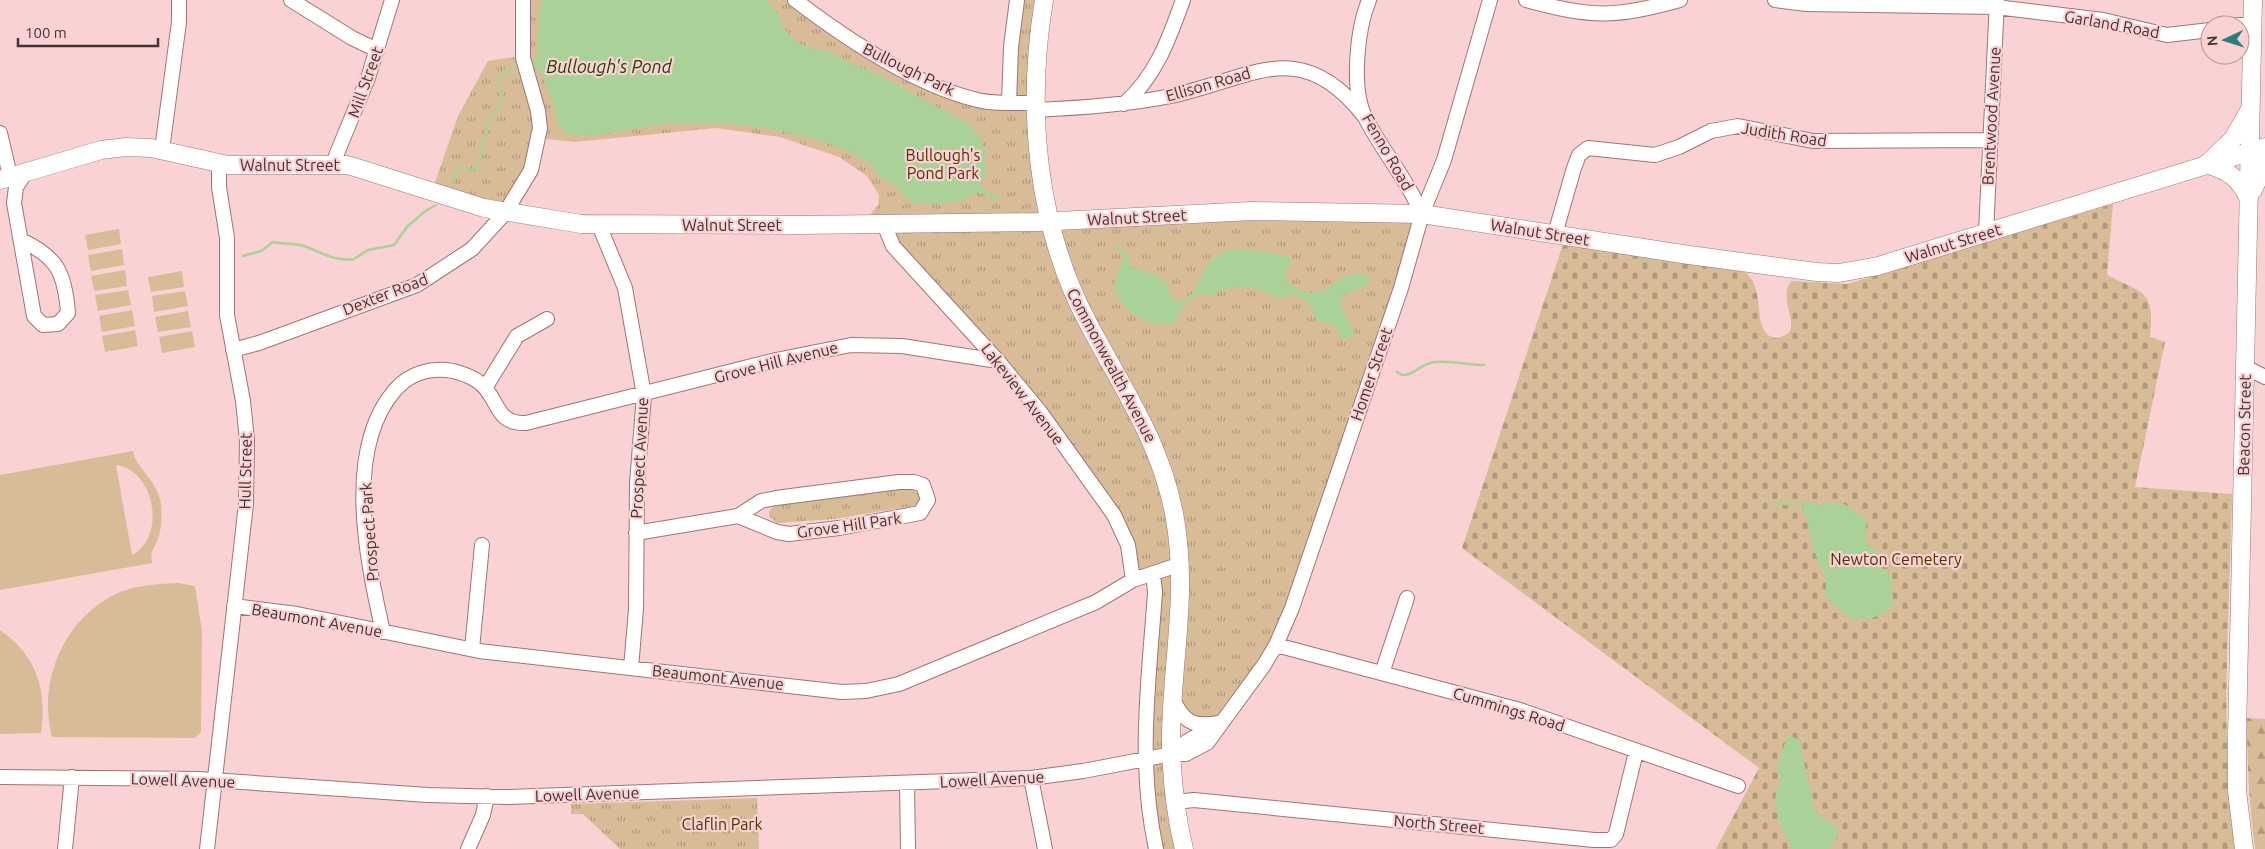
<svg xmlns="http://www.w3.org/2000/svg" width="2265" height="849" font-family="Ubuntu,sans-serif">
<defs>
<pattern id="forest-firs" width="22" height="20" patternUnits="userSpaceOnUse" patternTransform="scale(1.25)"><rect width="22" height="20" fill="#d7bc97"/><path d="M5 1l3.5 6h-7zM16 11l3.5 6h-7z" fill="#b0997c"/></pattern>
<pattern id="cemetery-stones" width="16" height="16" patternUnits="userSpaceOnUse" patternTransform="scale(1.25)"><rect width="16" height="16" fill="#d7bc97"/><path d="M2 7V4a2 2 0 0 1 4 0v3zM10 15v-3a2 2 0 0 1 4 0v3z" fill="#b0997c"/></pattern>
<pattern id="park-tufts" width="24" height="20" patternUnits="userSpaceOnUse" patternTransform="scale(1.25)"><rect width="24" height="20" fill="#d7bc97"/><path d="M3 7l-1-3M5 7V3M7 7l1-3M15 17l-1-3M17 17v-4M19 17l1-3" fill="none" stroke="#b0997c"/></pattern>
</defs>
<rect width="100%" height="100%" fill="#fad2d3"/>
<!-- grass -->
<path fill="#d7bc97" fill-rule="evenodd" d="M 119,229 L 121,244 L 88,250 L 85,235 Z
M 122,249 L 124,265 L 91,271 L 88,255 Z
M 125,270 L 127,286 L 94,291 L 91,276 Z
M 182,271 L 184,287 L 151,292 L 148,277 Z
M 128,290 L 131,305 L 98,311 L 95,295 Z
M 185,291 L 188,306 L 154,312 L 152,296 Z
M 132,310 L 135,326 L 102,332 L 99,316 Z
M 188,311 L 191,327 L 158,332 L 155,317 Z
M 135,330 L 138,346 L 105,352 L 102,336 Z
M 192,331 L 195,347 L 162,353 L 159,337 Z
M 133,451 C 136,469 157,479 161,504 C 162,515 162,528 158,538 C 154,550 150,550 152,563 L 0,590 L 0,475 ZM 116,465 C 155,470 167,537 132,555 Z
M 178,583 L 195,586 L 202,632 L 201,732 L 195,738 L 52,737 C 37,680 65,616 120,592 C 138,585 159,584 178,583 Z
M 0,630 C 37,656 47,689 41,733 L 0,734 Z"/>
<!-- forest -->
<path fill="url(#forest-firs)" d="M 2247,718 L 2265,719 L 2265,849 L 2255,849 C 2249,805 2247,762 2247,718 Z"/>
<!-- cemetery -->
<path fill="url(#cemetery-stones)" d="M 2113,204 L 2107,275 C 2144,294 2155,290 2150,337 L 2165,342 L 2135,487 L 2232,494 C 2230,612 2219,732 2235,849 L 1716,849 L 1759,768 L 1462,548 L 1563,244 L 1743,271 C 1769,287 1749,332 1775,338 C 1810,334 1775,303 1791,281 L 1847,284 Z"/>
<!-- park -->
<path fill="url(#park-tufts)" d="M 523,0 L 795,0 L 913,74 L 1009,103 L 1017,0 L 1044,0 L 1038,47 L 1049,222 L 1422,214 L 1292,608 L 1222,722 L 1201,725 L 1174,700 L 1184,849 L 1156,849 L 1152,830 L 1153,574 L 1133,580 L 1128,545 L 1041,413 L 888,237 L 870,224 L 871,214 L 878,205 L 879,195 L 867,176 L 839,157 L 780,137 L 716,128 L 575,142 L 539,138 L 505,213 L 432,191 L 458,116 L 488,61 L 522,56 Z
M 915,488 L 923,495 L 918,505 L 834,519 L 777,523 L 769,516 L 769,511 L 774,506 L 797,500 L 842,492 Z
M 757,798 L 759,849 L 620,849 L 583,814 L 571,814 L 571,804 Z"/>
<!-- water -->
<path fill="#aad197" d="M 541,0 L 766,0 L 778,13 L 784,29 L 799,44 L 833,53 L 845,61 L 879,75 L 967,123 C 987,140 991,164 980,188 L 1002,198 L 1000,201 L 977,192 C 966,204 930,204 914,204 L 891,183 L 880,177 L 871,164 L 846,150 L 815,139 L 776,130 L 735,124 L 696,123 L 665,124 L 589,136 L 567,134 L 558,125 L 554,105 L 540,70 L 534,68 L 532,60 L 537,56 Z
M 1118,246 L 1127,253 L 1131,267 L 1159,276 L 1167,283 L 1170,296 L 1178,301 C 1212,297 1188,237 1262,251 C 1271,253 1281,253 1289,257 L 1291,261 L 1285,273 L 1286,279 C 1289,284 1293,286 1298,289 C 1326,305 1341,263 1367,276 L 1369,284 L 1342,296 L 1341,305 L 1354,332 L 1352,337 L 1340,339 L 1338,327 L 1317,321 C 1311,307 1309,298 1291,294 L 1283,299 L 1252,287 L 1220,289 L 1213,298 L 1208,294 C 1192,292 1180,310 1174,322 C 1153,333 1116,308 1115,286 C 1115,276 1122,266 1124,257 L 1116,249 Z
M 1808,501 L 1816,505 L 1827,502 L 1844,504 L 1867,520 L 1865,537 L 1867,544 L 1878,553 L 1876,564 L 1889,574 L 1892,580 L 1893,604 C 1881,619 1868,620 1850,619 L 1826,597 L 1826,578 L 1813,549 L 1807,518 L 1802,511 L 1804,502 Z
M 1789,735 L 1798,739 L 1801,744 L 1807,780 L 1812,791 L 1813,808 L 1824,820 L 1838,828 L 1838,836 L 1828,849 L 1792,849 L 1778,819 L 1775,802 L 1776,790 L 1780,782 L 1777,767 L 1787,737 Z"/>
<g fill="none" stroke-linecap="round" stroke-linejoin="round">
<!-- stream -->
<path stroke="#aad197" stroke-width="2.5" d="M 452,182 L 458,168 L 472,170 L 478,165 L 490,115 C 509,101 499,99 498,80 L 504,71 L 515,67
M 243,256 L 261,251 L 273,242 C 283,244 294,243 304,246 C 320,252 336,262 354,259 L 368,250 L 394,245 L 407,227 L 424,212 L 436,205
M 1397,372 L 1402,375 C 1413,376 1419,366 1430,363 C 1445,359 1468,365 1484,365
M 1774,503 L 1802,505"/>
<!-- minor casing -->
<g stroke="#a07476" stroke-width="16">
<path id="minor" d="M 291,0 L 352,38 L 377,50
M 795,0 C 845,38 919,88 982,101 C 999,104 1017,103 1035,103
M 1369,0 C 1357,29 1351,89 1365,117 C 1382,151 1407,179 1422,214
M 1526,0 C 1592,18 1614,18 1680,0
M 1775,0 L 1806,4 L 1996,7 L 2103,20 L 2167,35 L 2210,30
M 2238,25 L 2252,25
M 1009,103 L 1011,47 L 1017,0
M 1124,104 C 1156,76 1169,39 1183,0
M 1035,110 C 1081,108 1126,105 1171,96 C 1251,79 1300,34 1364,116
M 0,133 L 10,176
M 162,150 L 179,22 L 179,0
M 333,163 L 368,78 L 392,0
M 884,224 L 893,246 L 998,361 L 1041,413 L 1114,515 L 1128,545 L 1133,580
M 599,225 L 625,288 L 644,395 L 637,483 L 636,609 L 631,668
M 1986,233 L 1997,0
M 1555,234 L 1574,168 L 1579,155 L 1588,148 L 1655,155 L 1679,147 L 1711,131 L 1738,126 L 1813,141 L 1990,140
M 21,240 C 58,257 65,274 68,313 L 58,324 L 43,325 L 34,316 L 14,203 L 16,187 L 26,172
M 233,350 L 259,343 L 417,285 L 472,249 L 505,213 L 531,170 L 540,128 L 538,111 L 523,58 L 523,0
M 2245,367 L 2265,377
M 485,388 L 517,336 L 547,319
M 636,533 L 738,516 L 777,532 L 789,534 L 839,528 L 920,513 L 928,500 L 923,485 L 914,482 L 899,482 L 776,498 L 761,501 L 738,516
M 1153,574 L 1155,592 C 1149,680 1137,761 1156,849
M 234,606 L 297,614 L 479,651 L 842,692 L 866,691 L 899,684 L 1096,602 L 1133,580 L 1181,564
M 383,632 C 367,561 343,450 395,390 C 410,373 431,367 453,371 C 465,374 479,380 486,389 C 500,407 499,424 526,423 L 776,360 L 851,345 L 902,346 L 998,361
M 1276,645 L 1520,710 L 1738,786
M 472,649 L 482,545
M 1382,673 L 1407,598
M 1173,699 C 1184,724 1196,728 1222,722
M 1172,754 C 1185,741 1197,734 1215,730
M 0,777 L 198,779 L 428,795 L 507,797 L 1031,778 L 1083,771 L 1172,754 L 1186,754 L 1207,743 L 1264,665 L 1276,645 L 1292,608 L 1401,288 L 1422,214 L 1444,160 L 1490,0
M 1031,778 L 1045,849
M 907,783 L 908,849
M 1175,802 L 1194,800 L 1594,840 L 1611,840 L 1616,834 L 1636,752
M 65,849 L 72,777
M 207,849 L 246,504 L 247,440 L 243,401 L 227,315 L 227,238 L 219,187 L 219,164
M 468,849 L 483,815 L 487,796"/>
</g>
<!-- major casing -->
<g stroke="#a07476" stroke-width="19">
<path id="major" d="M 1044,0 C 1026,108 1036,225 1088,323 C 1123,389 1162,444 1175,519 C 1188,595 1172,660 1171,735 C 1171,773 1175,812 1184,849
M 2210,161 L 2233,139 L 2250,109
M 2206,164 C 2229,171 2239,178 2249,199
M 0,180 L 101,150 L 126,147 L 151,148 L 228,165 L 348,165 L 484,208 L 581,224 L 799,225 L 1038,222 L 1252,211 L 1422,214 L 1689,255 L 1817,272 L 1839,273 L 1878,266 L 2265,147
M 2253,190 L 2265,164
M 2244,849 L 2237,790 L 2237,735 L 2253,0"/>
</g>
<!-- minor -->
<use href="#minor" stroke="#fff" stroke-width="14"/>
<!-- major -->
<use href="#major" stroke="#fff" stroke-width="18"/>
</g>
<g text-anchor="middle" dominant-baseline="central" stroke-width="4.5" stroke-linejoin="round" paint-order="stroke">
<!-- street labels -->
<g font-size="16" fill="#453232" stroke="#fad2d3">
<text transform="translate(2112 24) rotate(10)">Garland Road</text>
<text transform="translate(909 69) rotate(26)">Bullough Park</text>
<text transform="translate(365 82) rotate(-70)">Mill Street</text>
<text transform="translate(1208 84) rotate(-16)">Ellison Road</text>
<text transform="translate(1991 116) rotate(-87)">Brentwood Avenue</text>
<text transform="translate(1784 134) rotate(9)">Judith Road</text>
<text transform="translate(1388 152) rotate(60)">Fenno Road</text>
<text x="290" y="165">Walnut Street</text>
<text transform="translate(1137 217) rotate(-3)">Walnut Street</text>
<text x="732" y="225">Walnut Street</text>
<text transform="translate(1540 232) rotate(9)">Walnut Street</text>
<text transform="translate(1953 243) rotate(-17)">Walnut Street</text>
<text transform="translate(385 294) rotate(-21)">Dexter Road</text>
<text transform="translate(776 362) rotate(-14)">Grove Hill Avenue</text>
<text transform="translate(1112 365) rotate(62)">Commonwealth Avenue</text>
<text transform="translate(1371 374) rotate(-71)">Homer Street</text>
<text transform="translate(1023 394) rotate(52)">Lakeview Avenue</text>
<text transform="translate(2244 425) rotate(-89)">Beacon Street</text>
<text transform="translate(639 458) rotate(-87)">Prospect Avenue</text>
<text transform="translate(245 471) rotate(-89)">Hull Street</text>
<text transform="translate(849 525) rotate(-8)">Grove Hill Park</text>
<text transform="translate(369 532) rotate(-94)">Prospect Park</text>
<text transform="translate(317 620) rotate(10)">Beaumont Avenue</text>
<text transform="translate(718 677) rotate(6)">Beaumont Avenue</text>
<text transform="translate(1509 709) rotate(17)">Cummings Road</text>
<text transform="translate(992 779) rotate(-3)">Lowell Avenue</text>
<text transform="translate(183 780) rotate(2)">Lowell Avenue</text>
<text transform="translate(587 794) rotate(-2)">Lowell Avenue</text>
<text transform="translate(1439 824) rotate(5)">North Street</text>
</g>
<!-- park labels -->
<g font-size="16" fill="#4e3302" stroke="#fad2d3">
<text x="943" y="155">Bullough's<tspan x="943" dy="18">Pond Park</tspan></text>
<text x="1896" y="559">Newton Cemetery</text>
<text x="722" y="824">Claflin Park</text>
</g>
<!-- water labels -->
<g font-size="18" font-style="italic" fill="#1b3e01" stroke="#fad2d3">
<text x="609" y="66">Bullough's Pond</text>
</g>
</g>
<!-- north arrow -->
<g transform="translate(2225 40) rotate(266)"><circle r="24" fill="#fad2d3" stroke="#b29293"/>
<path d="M0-4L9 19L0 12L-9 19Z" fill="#317b7b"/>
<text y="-8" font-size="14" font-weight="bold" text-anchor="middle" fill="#453232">N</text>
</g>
<!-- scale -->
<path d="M18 38v8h140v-8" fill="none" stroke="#453232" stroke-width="2.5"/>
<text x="25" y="38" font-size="15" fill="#453232" stroke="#fad2d3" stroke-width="4" paint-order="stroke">100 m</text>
</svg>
